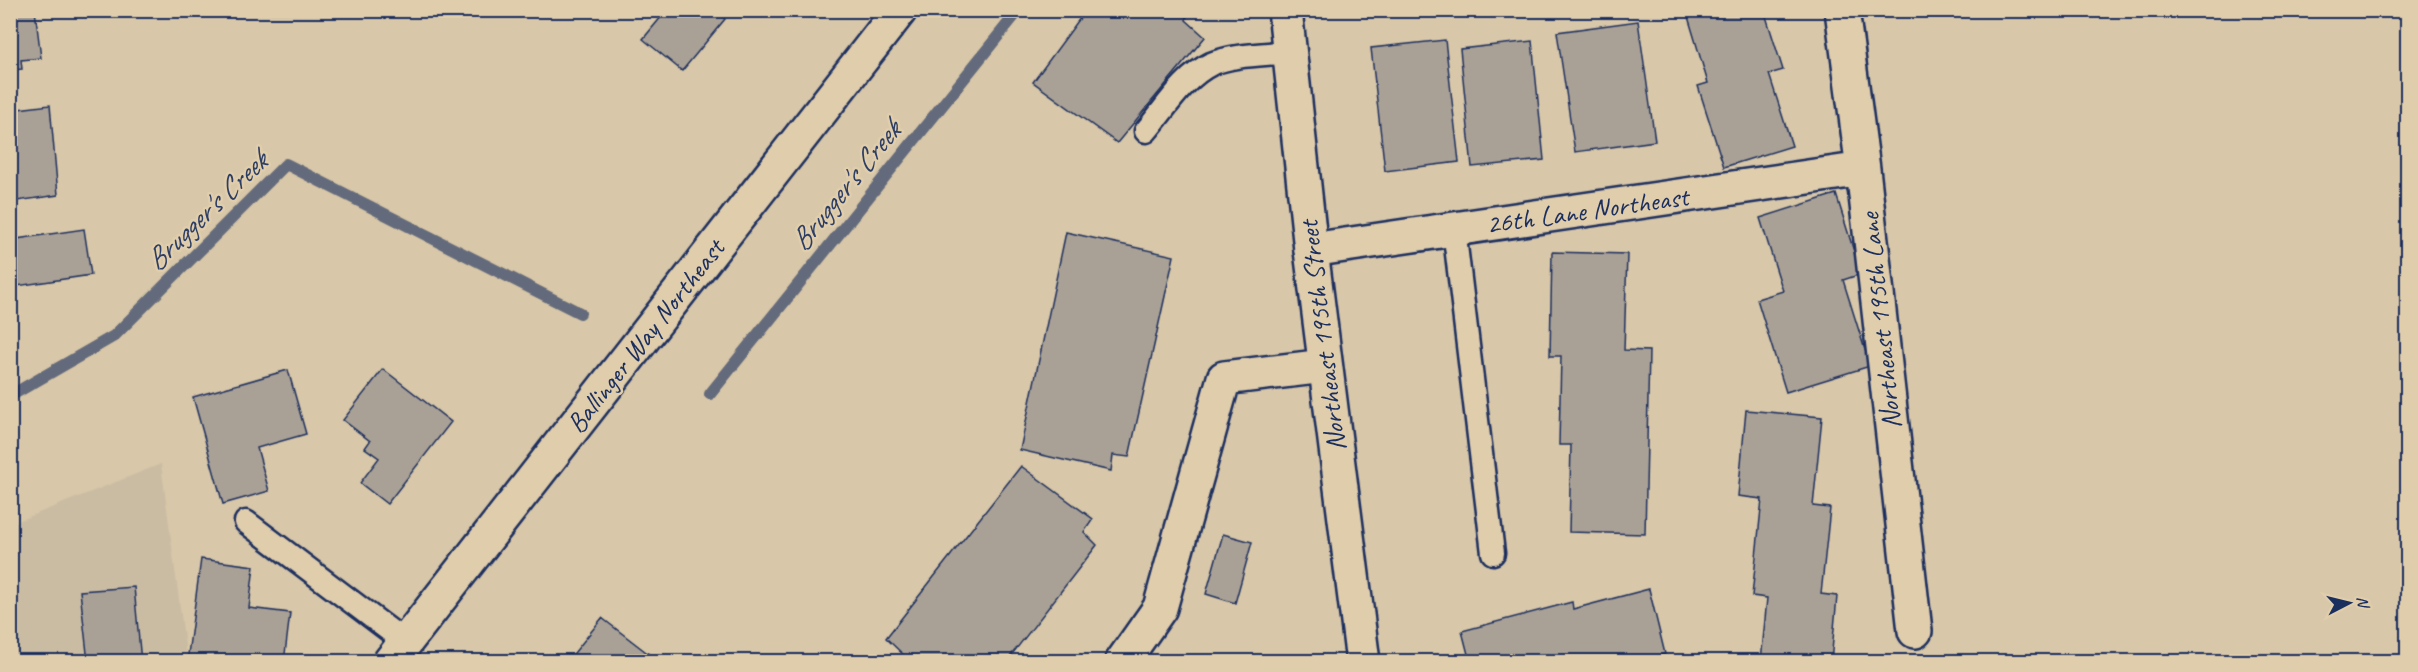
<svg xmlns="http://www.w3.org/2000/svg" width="2418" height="672" font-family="Caveat,sans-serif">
<rect width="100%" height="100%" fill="#d8c7a8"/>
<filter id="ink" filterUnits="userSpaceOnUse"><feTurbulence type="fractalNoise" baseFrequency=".0167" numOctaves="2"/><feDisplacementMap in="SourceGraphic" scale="12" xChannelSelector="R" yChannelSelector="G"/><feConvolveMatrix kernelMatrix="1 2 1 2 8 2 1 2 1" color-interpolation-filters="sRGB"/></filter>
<g filter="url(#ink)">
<!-- built -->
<path fill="#cabca3" d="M 161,464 L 187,661 L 11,662 L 11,524 Z"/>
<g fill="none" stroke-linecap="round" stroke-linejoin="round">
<!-- stream -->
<path stroke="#646a7b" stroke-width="12" d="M 710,394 L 1019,10
M 10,396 L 114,336 L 286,164 L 580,313"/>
</g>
<!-- building -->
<path fill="#aaa196" stroke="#1b2f5e" stroke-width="1.5" d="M 10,10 L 35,10 L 41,58 L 21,60 L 22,69 L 10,70 Z
M 667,10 L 715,10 L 725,19 L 682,71 L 643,39 Z
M 1086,10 L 1189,10 L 1186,20 L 1205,37 L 1117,143 L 1033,82 Z
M 1686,10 L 1764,10 L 1783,70 L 1769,74 L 1792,146 L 1724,167 L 1698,86 L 1708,83 Z
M 1638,21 L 1655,141 L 1575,152 L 1557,32 Z
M 1445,40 L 1459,162 L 1385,171 L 1371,48 Z
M 1532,41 L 1544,160 L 1472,167 L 1460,49 Z
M 50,105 L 58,195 L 10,202 L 10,110 Z
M 1836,194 L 1861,274 L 1843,280 L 1870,366 L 1786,392 L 1757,299 L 1783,291 L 1760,218 Z
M 84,229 L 91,275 L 10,287 L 10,240 Z
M 1066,232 L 1174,256 L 1129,457 L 1113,455 L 1111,471 L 1020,450 Z
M 1552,252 L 1627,254 L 1624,350 L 1649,351 L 1645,534 L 1569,532 L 1571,445 L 1559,445 L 1561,356 L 1550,356 Z
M 383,369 L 451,422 L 387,504 L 360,483 L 379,458 L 365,448 L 370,441 L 343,420 Z
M 288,370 L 306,434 L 257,448 L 269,491 L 223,504 L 193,397 Z
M 1746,410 L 1822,417 L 1813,506 L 1830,508 L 1821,594 L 1837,596 L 1831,662 L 1761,662 L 1767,598 L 1752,596 L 1762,499 L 1738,496 Z
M 1021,466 L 1093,519 L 1084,532 L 1097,545 L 1006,662 L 911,662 L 886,638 Z
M 1223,534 L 1252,542 L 1235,603 L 1206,594 Z
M 201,559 L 254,566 L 249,608 L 290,613 L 284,662 L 187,662 Z
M 134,587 L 141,662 L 88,662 L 80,591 Z
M 1649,589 L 1665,654 L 1635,662 L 1470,662 L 1462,631 L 1572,602 L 1573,609 Z
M 602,618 L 659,662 L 567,662 Z"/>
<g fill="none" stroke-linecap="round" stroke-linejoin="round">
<!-- service casing -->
<g stroke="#1b2f5e" stroke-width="27">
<path id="service" d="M 1146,131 C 1165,109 1184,77 1211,64 C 1234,54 1265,55 1290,52
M 1454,229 L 1493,553
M 246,522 L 405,642"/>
</g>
<!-- minor casing -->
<g stroke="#1b2f5e" stroke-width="38">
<path id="minor" d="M 1842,10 L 1863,169 L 1915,631
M 1311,250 L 1863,169
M 1122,662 L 1160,608 L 1224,378 L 1325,366"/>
</g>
<!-- tertiary casing -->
<g stroke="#1b2f5e" stroke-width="38">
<path id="tertiary" d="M 1285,10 L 1311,250 L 1363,662"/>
</g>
<!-- primary casing -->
<g stroke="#1b2f5e" stroke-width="38">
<path id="primary" d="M 390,662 L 900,10"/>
</g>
<!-- service -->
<use href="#service" stroke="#e0cdab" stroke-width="22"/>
<!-- minor -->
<use href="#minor" stroke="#e0cdab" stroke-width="33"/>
<!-- tertiary -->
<use href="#tertiary" stroke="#e0cdab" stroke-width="33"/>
<!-- primary -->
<use href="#primary" stroke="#e0cdab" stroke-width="33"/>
</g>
</g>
<g text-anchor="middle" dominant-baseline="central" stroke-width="5" stroke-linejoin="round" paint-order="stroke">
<!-- street labels -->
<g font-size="28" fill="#1b2f5e" stroke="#e0cdab">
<text transform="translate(1587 210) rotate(-8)">26th Lane Northeast</text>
<text transform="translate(1880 321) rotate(-96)">Northeast 195th Lane</text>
<text transform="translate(645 336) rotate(-52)">Ballinger Way Northeast</text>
<text transform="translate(1322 336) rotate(-97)">Northeast 195th Street</text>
</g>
<!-- water labels -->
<g font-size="30" font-style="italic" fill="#2d3e65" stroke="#e0cdab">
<text transform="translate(845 186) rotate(-51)">Brugger's Creek</text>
<text transform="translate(206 211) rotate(-44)">Brugger's Creek</text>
</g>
</g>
<!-- margin -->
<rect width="2418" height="672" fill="none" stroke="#e0cdab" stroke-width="36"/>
<rect x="18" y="18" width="2382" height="636" fill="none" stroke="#1b2f5e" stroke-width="2" filter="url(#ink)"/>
<!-- north arrow -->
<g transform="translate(2349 603) rotate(83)" stroke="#e0cdab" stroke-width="4.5" paint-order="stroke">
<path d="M0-4.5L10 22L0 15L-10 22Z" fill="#1b2f5e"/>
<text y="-9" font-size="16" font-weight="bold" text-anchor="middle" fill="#1b2f5e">N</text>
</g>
</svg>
